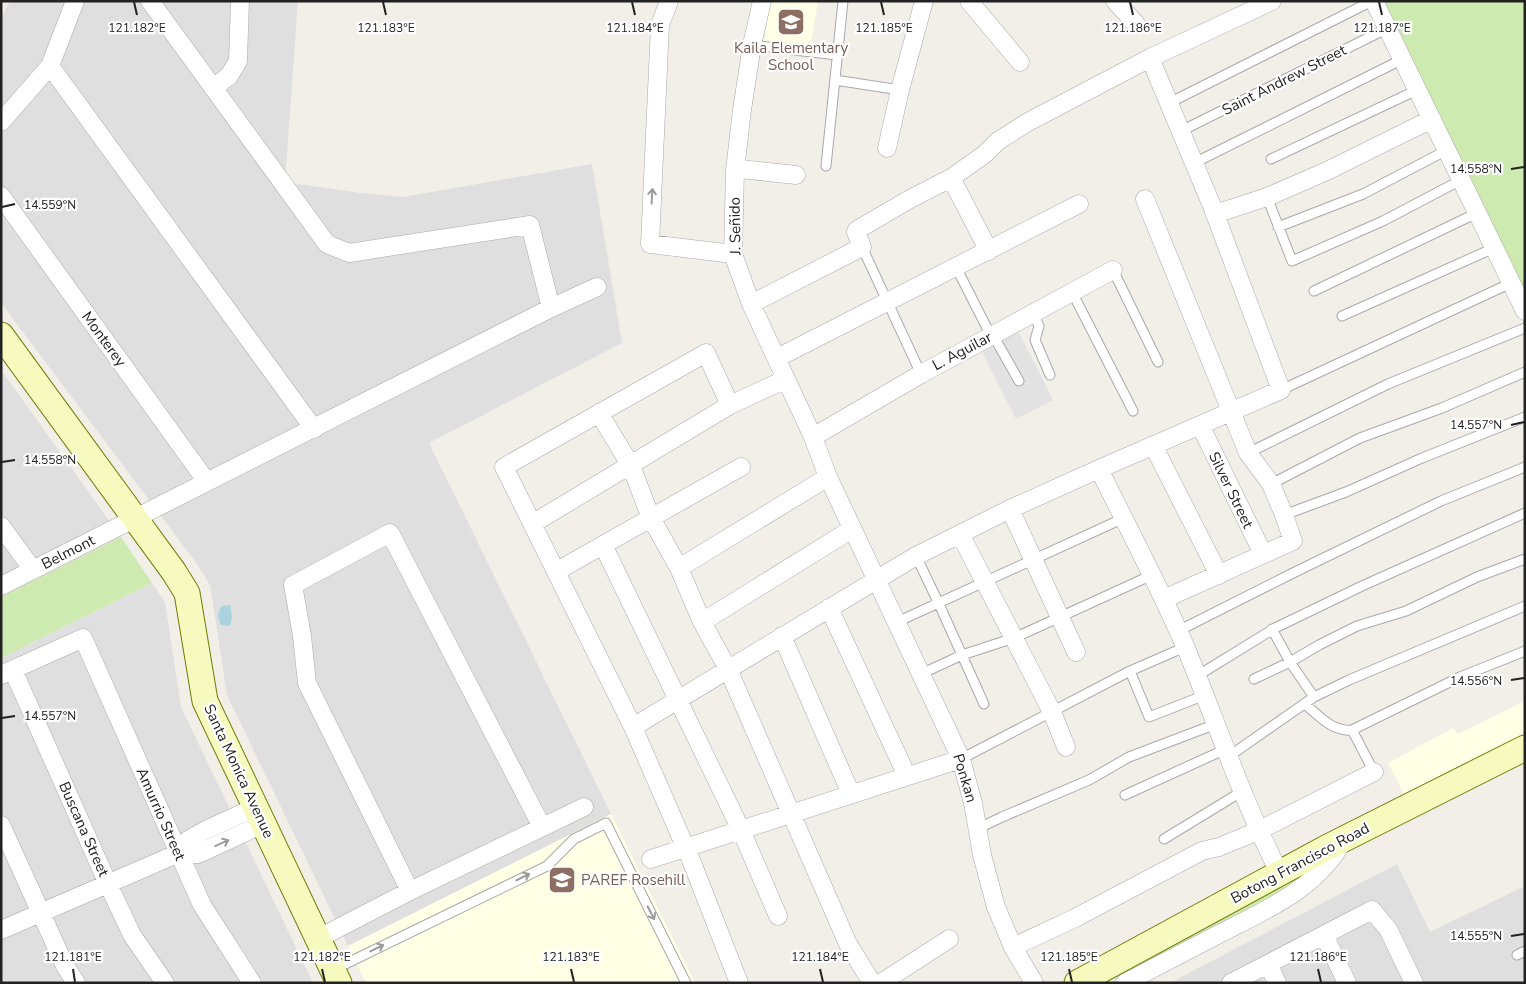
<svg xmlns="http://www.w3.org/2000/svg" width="1526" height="984" font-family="'Nunito Sans',sans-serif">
<rect width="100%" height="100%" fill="#f2efe9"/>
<!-- residential -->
<path fill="#e0dfdf" d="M 10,1 L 298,1 L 285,182 L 361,193 L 403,197 L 592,164 L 622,343 L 429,443 L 611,814 L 348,946 L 227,695 L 210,585 L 194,560 L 1,303 L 1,19 Z
M 1,370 L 121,537 L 1,597 Z
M 152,583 L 165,602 L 181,707 L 313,983 L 1,983 L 1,658 Z
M 1397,864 L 1430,932 L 1525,886 L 1525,983 L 1170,983 Z"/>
<!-- education -->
<path fill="#ffffe5" d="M 770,1 L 818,1 L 810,49 L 764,43 Z
M 1525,701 L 1525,738 L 1406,798 L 1388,763 L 1453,728 L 1458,734 Z
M 611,814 L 695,983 L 366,983 L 348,946 Z"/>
<!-- grass -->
<path fill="#cdebb0" d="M 1380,1 L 1525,1 L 1525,292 Z
M 121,537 L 152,583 L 1,658 L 1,597 Z
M 1317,865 L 1278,893 L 1106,983 L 1089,983 Z"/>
<!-- parking -->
<path fill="#e2e2e2" d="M 1017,329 L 1053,400 L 1016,419 L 980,348 Z"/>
<!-- water -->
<path fill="#aad3df" d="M 230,605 L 232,617 L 230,626 L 221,625 C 217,616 217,614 222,606 Z"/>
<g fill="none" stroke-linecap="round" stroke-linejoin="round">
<!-- lane casing -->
<g stroke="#a9a9a9" stroke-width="11">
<path id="lane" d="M 752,45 L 837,55
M 835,80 L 900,90
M 1169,103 L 1372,1
M 1181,131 L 1388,28
M 1271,159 L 1417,90
M 1194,163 L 1403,59
M 826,166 L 843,1
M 1267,197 L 1292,261 L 1383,221 L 1461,180
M 1278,227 L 1363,194 L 1447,150
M 862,247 L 921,374
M 956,267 L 991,336
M 1113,270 L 1158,362
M 1314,291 L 1477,213
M 1072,292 L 1133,411
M 1033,313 L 1039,326 L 1035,340 L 1050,375
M 1342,316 L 1494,248
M 993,335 L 1019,381
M 1281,390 L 1511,283
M 1248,453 L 1388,384 L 1525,328
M 1271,484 L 1360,438 L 1442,408 L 1525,372
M 1284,515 L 1346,492 L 1422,458 L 1525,417
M 916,556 L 939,604 L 984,704
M 897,622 L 1124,518
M 1272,629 L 1290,662 L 1314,697
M 1178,631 L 1291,574 L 1441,501 L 1525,467
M 1130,671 L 1149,717 L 1205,695
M 921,674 L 962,655 L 1014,638 L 1152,575
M 1197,676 L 1275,628 L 1362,586 L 1525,513
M 1254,679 L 1290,662 L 1319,645 L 1357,626 L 1406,611 L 1477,577 L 1525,559
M 1306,705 C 1319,716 1333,732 1352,730 L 1460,677 L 1525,651
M 1352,730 L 1374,772
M 1228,757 L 1314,697 L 1349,680 L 1525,606
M 961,759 L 1130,671 L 1185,647
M 1125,795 L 1226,749
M 977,829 L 1002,817 L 1089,780 L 1129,757 L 1216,724
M 1164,839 L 1241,792
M 1517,955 L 1525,951
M 333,970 L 547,866 L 574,839 L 606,823 L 686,983"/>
</g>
<!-- street casing -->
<g stroke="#a9a9a9" stroke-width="19">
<path id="street" d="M 150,1 L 327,244 L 349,253 L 530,225 L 551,308
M 669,1 L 660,25 L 650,244 L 733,254
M 762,1 L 752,45 L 742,110 L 735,170 L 733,254 L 751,304 L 813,437 L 828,477 L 961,759 L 973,803 L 982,855 L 996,907 L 1013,947 L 1034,983
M 969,1 L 1020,62
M 1115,1 L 1136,24
M 1374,1 L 1525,311
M 50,66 L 314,429
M 213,88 L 229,76 L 238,61 L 240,1
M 1,122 L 50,66 L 75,1
M 887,148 L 900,90 L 924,1
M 735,170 L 740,169 L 796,175
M 951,178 L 989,251
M 1,196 L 207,482
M 1145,199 L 1248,453 L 1271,484 L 1284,515 L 1293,541 L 1164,599
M 1215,214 L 1267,197 L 1327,171 L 1432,119
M 751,304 L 862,247 L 856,232 L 857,230 L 910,199 L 951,178 L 985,154 L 998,141 L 1028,122 L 1150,58 L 1272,1
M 777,358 L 1079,204
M 730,405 L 706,353 L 504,467 L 633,727 L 691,860 L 739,983
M 599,413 L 631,466 L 651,518 L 679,568 L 702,622 L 728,669 L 848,944 L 872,983
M 1200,425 L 1263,554
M 813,437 L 921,374 L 1113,270
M 1153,445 L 1219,575
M 1099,469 C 1128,528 1159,586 1185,646 C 1217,723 1242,800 1280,874
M 1010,509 L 1076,652
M 532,524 L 730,405 L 786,379
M 1,526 L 33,570
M 960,534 L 1052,712 L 1066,747
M 603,545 L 741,830 L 778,916
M 679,568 L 828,477
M 557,571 L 741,467
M 1,586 L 551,308 L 597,287
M 829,608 L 907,776
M 702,622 L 852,529
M 782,636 L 851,794
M 13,670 L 108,884 L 132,935 L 165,983
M 1,675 L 83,638 L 202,905 L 252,983
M 633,727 L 916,556 L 1010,509 L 1099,469 L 1281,390 L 1212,206 L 1150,58
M 1,825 L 65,966 L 76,983
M 179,853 L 188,840 L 204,831 L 256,807
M 651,859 L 961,759
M 410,891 L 307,683 L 302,636 L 293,585 L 390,533 L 542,827
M 1,930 L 179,853 L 198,854 L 263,824
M 1324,935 L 1347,983
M 319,938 L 410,891 L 584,807
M 1013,947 L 1075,918 L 1202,851 L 1219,847 L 1258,831 L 1374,772
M 1268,964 L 1277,983
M 881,983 L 949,939
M 1125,983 C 1157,966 1189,950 1221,933 C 1268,909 1318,888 1344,839
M 1231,983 L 1372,910 L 1388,929 L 1414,983"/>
</g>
<!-- secondary casing -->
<g stroke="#707d05" stroke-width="27">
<path id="secondary" d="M 1,335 L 174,572 L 187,593 L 205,701 L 339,983
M 1077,983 L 1326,848 L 1525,748"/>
</g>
<!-- lane -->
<use href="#lane" stroke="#fff" stroke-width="9"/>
<!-- street -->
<use href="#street" stroke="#fff" stroke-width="18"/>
<!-- secondary -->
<use href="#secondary" stroke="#f7fabf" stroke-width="25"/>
</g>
<!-- one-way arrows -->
<defs><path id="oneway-shaft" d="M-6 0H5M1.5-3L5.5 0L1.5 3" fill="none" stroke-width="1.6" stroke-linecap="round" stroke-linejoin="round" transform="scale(1.25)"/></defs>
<g stroke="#9c9c9c">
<use href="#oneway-shaft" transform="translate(652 196) rotate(-87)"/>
<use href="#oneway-shaft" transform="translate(222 843) rotate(-24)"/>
<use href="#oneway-shaft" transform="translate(523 877) rotate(-26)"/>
<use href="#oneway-shaft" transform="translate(651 913) rotate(63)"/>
<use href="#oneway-shaft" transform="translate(377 948) rotate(-26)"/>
</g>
<!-- ticks -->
<path fill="none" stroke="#222" stroke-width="2" d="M 134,2 L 137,15M 383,2 L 386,15M 632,2 L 635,15M 881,2 L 884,15M 1130,2 L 1133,15M 1379,2 L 1382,15M 1511,169 L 1524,167M 2,207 L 15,204M 1511,425 L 1524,422M 2,462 L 15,460M 1511,680 L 1524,678M 2,718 L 15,716M 1511,936 L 1524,934M 73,969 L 75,982M 322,969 L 325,982M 571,969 L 574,982M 820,969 L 823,982M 1069,969 L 1072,982M 1318,969 L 1321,982"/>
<!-- icons -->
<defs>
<g id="school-square" transform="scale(1.4375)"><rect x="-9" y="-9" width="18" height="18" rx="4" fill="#8d6e63" stroke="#fff"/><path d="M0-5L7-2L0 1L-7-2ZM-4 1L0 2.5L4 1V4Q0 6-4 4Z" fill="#fff"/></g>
</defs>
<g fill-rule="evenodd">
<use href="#school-square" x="791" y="22"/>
<use href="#school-square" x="562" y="880"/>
</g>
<g text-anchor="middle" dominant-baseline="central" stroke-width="4.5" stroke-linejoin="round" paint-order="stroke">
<!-- education labels -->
<g font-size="15" fill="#785e54" stroke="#fff">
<text x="791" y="48">Kaila Elementary<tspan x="791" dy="17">School</tspan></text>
<text x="581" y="880" text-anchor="start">PAREF Rosehill</text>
</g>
<!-- street labels -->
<g font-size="15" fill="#222" stroke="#fff">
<text transform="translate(1284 80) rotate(-27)">Saint Andrew Street</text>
<text transform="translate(735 226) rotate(-91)">J. Señido</text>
<text transform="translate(104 339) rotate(54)">Monterey</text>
<text transform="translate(962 351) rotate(-28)">L. Aguilar</text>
<text transform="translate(1231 490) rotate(64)">Silver Street</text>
<text transform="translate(68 552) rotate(-27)">Belmont</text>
<text transform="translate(239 771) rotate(65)">Santa Monica Avenue</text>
<text transform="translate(965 778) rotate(73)">Ponkan</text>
<text transform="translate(161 814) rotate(66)">Amurrio Street</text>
<text transform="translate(84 829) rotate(66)">Buscana Street</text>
<text transform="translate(1300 863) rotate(-28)">Botong Francisco Road</text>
</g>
</g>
<g font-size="12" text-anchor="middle" fill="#222" stroke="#fff" stroke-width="4.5" stroke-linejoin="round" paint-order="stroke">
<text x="137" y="32">121.182°E</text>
<text x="386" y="32">121.183°E</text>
<text x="635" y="32">121.184°E</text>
<text x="884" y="32">121.185°E</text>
<text x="1133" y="32">121.186°E</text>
<text x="1382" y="32">121.187°E</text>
<text x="1476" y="173">14.558°N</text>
<text x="50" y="209">14.559°N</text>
<text x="1476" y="429">14.557°N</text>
<text x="50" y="464">14.558°N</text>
<text x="1476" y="685">14.556°N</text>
<text x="50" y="720">14.557°N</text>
<text x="1476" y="940">14.555°N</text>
<text x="73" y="961">121.181°E</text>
<text x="322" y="961">121.182°E</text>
<text x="571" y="961">121.183°E</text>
<text x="820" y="961">121.184°E</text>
<text x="1069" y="961">121.185°E</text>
<text x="1318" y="961">121.186°E</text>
</g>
<!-- border -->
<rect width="1526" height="984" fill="none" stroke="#222222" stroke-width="5"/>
</svg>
